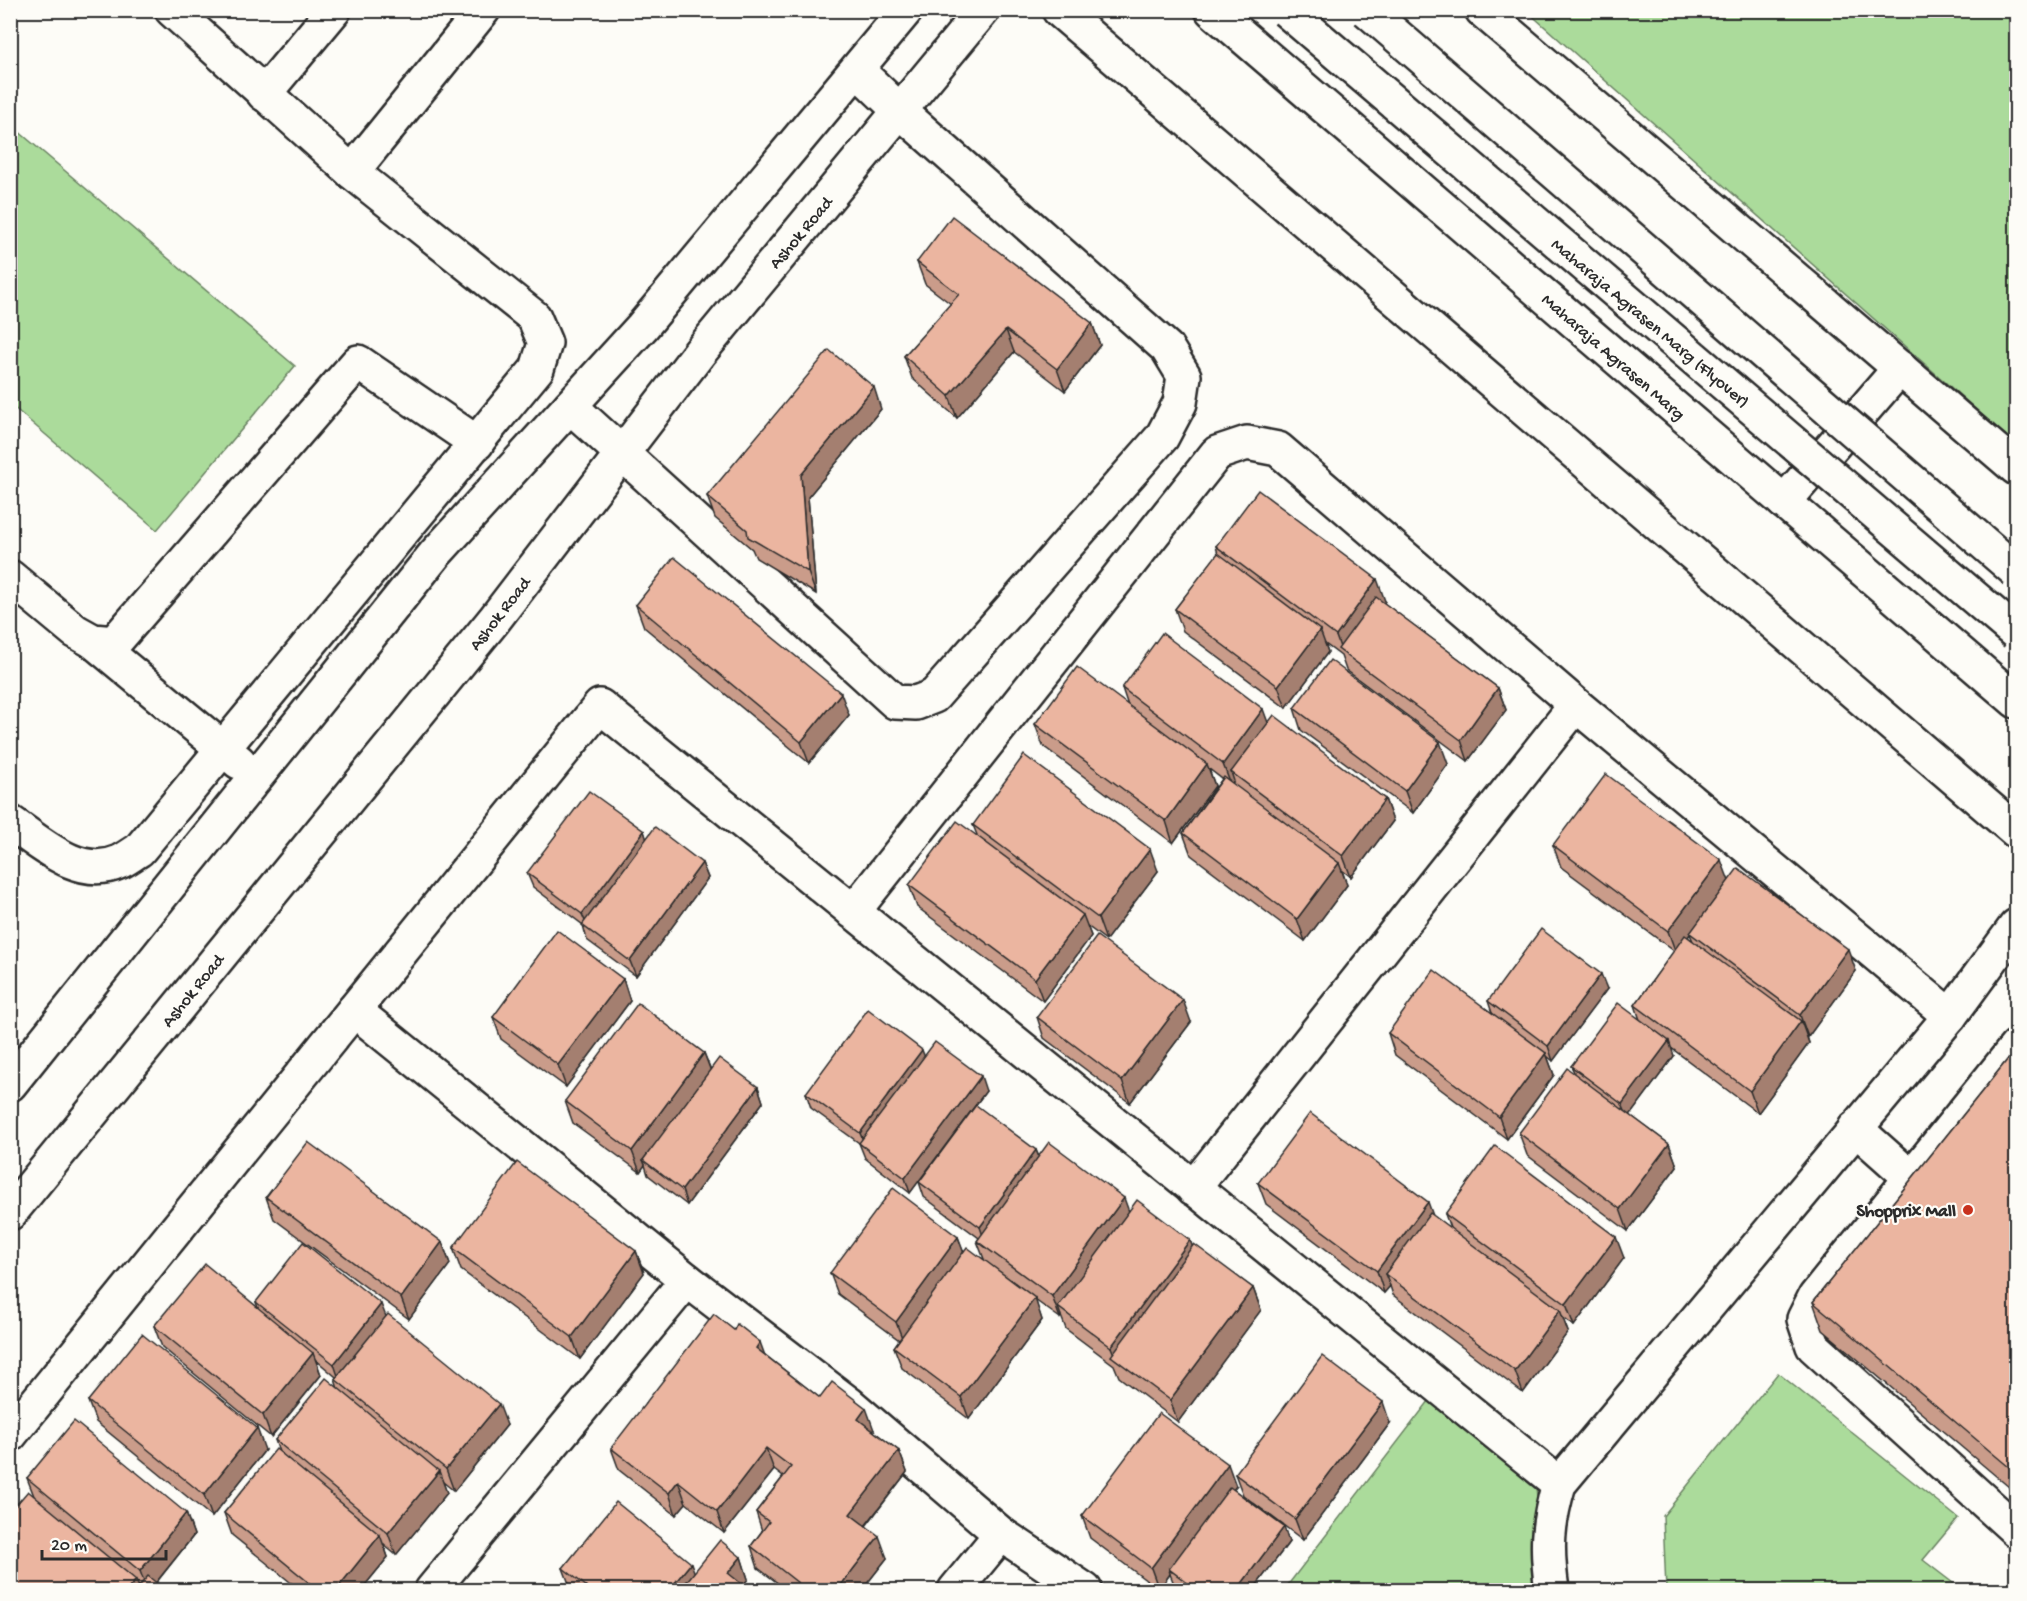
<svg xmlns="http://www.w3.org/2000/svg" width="2027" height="1601" font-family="'Gochi Hand',sans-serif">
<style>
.green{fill:#abdb9b;stroke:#6b8363;stroke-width:1.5}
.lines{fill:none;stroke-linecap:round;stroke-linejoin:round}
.minor-casing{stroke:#2b2b2b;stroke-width:38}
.major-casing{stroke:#2b2b2b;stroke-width:38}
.minor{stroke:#fdfcf7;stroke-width:33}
.major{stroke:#fdfcf7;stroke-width:33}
.major-bridge-casing{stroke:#2b2b2b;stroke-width:38;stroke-linecap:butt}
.major-bridge{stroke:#fdfcf7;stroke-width:33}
.wall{fill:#ca9c8a;stroke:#2b2b2b;stroke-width:1.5;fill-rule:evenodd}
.shaded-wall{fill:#a47f70;stroke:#2b2b2b;stroke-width:1.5}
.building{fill:#ebb5a0;stroke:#2b2b2b;stroke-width:1.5}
.poi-dot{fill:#c8321e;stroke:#fdfcf7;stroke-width:2}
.labels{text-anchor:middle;stroke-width:4.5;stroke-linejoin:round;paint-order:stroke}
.street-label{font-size:18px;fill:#2b2b2b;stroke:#fdfcf7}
.poi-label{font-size:18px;font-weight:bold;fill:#2b2b2b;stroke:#fdfcf7;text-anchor:end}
</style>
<rect width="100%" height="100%" fill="#fdfcf7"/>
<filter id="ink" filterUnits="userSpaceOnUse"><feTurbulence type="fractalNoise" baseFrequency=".0167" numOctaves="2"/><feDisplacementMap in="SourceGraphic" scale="12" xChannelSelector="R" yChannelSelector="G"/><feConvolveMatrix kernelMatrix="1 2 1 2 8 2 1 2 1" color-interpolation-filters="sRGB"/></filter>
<g filter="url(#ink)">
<!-- green -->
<g class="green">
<polygon points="1527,11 2016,11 2016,445"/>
<polygon points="11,125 295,366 157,530 11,405"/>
<polygon points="1778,1373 1958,1518 1923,1560 1962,1590 1666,1590 1663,1516"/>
<polygon points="1429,1401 1536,1488 1548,1590 1284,1590"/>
</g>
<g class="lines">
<defs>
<g id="minor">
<polyline points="1059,10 2016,831"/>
<polyline points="264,94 334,10"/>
<polyline points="352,172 483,10"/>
<polyline points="570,406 895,702 916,703 934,696 1162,437 1180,403 1184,376 1167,348 900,111 857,70"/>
<polyline points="10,577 75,631 93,641 114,643 358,362 477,443"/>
<polyline points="93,641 239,762"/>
<path d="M10,822C41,843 79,880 119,862C126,859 132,854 139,850L537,369L545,343L534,317L352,172L172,10"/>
<polyline points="853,912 1217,453 1247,443 1278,449 1576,705 1950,1016"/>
<polyline points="354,1010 687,1280 848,1403 1001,1534 1085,1590"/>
<polyline points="2016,1047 1815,1297 1804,1319 1813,1346 2016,1530"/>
<polyline points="10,1084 435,554 642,327 906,10"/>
<polyline points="1855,1128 1910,1177"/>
<polyline points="1193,1188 1576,705"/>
<polyline points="10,1213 494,620 700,352 983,10"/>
<polyline points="10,1435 600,706 1559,1484"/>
<polyline points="432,1590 687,1280"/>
<polyline points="955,1590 1001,1534"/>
<path d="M1552,1590C1546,1548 1547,1525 1559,1484L1950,1016L2016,926"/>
</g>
<g id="major">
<polyline points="1212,10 2016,701"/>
<polyline points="1482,10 2016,468"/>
<polyline points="1784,502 1900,368"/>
</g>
</defs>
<!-- minor casing -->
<use href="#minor" class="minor-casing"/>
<!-- major casing -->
<use href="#major" class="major-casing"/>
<!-- minor -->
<use href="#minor" class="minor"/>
<!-- major -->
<use href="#major" class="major"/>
<defs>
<g id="major-bridge">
<polyline points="1286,10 2016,633"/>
<polyline points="1367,10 2016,571"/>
</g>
</defs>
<!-- major-bridge casing -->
<use href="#major-bridge" class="major-bridge-casing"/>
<!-- major-bridge -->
<use href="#major-bridge" class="major-bridge"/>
</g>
<!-- wall -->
<g class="wall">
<polygon points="917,262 1092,323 1100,345 1065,391 1014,352 957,418 912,378 904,356 951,304 925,284"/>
<polygon points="881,409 808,497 816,594 756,558 752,549 715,518 707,496"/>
<polygon points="1216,546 1385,601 1384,603 1498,688 1506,710 1468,761 1346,670 1341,656 1325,644 1328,652 1286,708 1183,631 1175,609 1218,554"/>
<polygon points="636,605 849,715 809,763 644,627"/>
<polygon points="1122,688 1268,723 1385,799 1393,821 1351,877 1342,870 1347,885 1305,941 1191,855 1183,833 1222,779 1209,769 1215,786 1173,843 1043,746 1035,724 1128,706"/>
<polygon points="1294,708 1448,764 1413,813 1301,730"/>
<polygon points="973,825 1158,871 1106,940 1087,926 1091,936 1043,1001 917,907 909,885 977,835"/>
<polygon points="644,831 646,839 702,863 708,878 636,976 587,940 583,925 533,887 527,873"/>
<path d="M1553,845L1729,880L1856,971L1808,1037L1807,1036L1809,1043L1758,1113L1671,1048L1674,1056L1630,1115L1669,1144L1677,1166L1628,1231L1527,1155L1519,1133L1574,1072L1571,1066L1640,1020L1635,1005L1674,951L1561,867ZM1690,934L1693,941L1688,937Z"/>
<polygon points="623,979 630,1001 566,1087 501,1039 493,1017"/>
<polygon points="1607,989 1553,1061 1547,1056 1554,1075 1507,1139 1395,1055 1388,1033 1492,1013 1488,1001"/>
<polygon points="1037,1017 1191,1022 1130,1103 1044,1038"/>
<polygon points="2016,1049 2016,1493 1823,1330 1813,1302"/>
<polygon points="704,1053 711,1070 758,1087 763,1102 687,1205 648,1175 645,1165 640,1172 573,1123 565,1101"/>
<polygon points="924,1056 986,1091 910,1193 865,1158 859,1143 811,1108 806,1093"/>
<polygon points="1036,1150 1039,1157 1129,1211 1190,1240 1192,1246 1253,1288 1261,1310 1178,1422 1119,1377 1114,1365 1066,1329 1061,1316 1060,1318 1035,1300 1042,1320 969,1419 902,1368 894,1347 899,1340 838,1294 830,1273 958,1237 964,1252 984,1259 977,1241 979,1238 924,1197 919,1182"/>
<polygon points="1258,1183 1433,1216 1450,1228 1445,1214 1624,1258 1574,1326 1562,1317 1568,1332 1523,1393 1393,1295 1390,1286 1384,1293 1266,1204"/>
<polygon points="266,1197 442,1242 450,1264 409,1319 274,1219"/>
<polygon points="453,1248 636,1251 644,1273 580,1359 461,1270"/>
<polygon points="256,1302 386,1316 507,1425 454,1491 443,1482 447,1493 396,1555 384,1545 388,1557 361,1590 300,1590 232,1535 224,1513 279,1452 275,1440 338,1389 335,1379 336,1377 316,1360 321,1375 271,1437 162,1347 154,1326 258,1308"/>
<polygon points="764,1354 820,1398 874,1430 873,1431 899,1451 907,1472 866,1526 887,1558 862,1590 787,1590 758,1568 751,1546 762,1531 756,1512 783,1477 774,1470 724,1533 686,1503 676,1515 619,1470 611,1448"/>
<polygon points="88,1401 265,1450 212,1517 96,1422"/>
<polygon points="1390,1423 1303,1540 1243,1495 1235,1474"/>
<polygon points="27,1478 186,1513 194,1535 156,1583 165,1590 10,1590 10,1512 34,1496"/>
<polygon points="1236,1486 1233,1489 1284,1527 1289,1542 1253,1590 1183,1590 1174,1584 1170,1574 1159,1590 1090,1538 1082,1516"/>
<polygon points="741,1557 748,1579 743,1585 749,1590 573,1590 571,1589 563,1568 694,1572"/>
</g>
<!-- shaded-wall -->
<g class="shaded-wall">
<polygon points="1092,323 1100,345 1065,391 1057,369"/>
<polygon points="1006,330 1014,352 957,418 949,396"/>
<polygon points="874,387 881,409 808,497 816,594 808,572 801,475"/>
<polygon points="1377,579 1385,601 1346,654 1341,650 1336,636"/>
<polygon points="1320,630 1328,652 1286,708 1278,686"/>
<polygon points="1498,688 1506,710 1468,761 1461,740"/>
<polygon points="841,693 849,715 809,763 801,742"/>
<polygon points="1263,709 1271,731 1231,772 1234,781 1231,785 1223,764"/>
<polygon points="1440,742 1448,764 1413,813 1405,791"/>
<polygon points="1207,764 1215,786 1173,843 1166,821"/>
<polygon points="1385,799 1393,821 1351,877 1343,856"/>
<polygon points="644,831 649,846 588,928 582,914"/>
<polygon points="1150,849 1158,871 1106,940 1098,918"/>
<polygon points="1721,860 1729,881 1676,953 1668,931"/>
<polygon points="702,863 708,878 636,976 630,961"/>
<polygon points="1339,863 1347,885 1305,941 1297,919"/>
<polygon points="1083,915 1091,936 1043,1001 1035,979"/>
<polygon points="1848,949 1856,971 1808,1037 1800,1015"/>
<polygon points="1601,974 1607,989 1553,1061 1548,1046"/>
<polygon points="623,979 630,1001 566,1087 558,1065"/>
<polygon points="1183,1000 1191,1022 1130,1103 1122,1081"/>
<polygon points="1801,1021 1809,1043 1758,1113 1750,1091"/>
<polygon points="1669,1041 1674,1056 1628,1118 1622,1104"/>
<polygon points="922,1050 928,1065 866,1148 860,1133"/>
<polygon points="704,1053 712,1074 643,1160 645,1165 640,1172 632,1151"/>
<polygon points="1546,1053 1554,1075 1507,1139 1499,1117"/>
<polygon points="981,1076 986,1091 910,1193 905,1178"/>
<polygon points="758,1087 763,1102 687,1205 682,1190"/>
<polygon points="1669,1144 1677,1166 1628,1231 1620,1209"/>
<polygon points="1036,1150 1042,1165 985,1242 980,1227"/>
<polygon points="1124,1198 1132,1220 1058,1307 1061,1316 1060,1318 1052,1296"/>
<polygon points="1428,1202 1436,1224 1385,1274 1390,1286 1384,1293 1377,1271"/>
<polygon points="958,1237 966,1259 904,1343 896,1322"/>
<polygon points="1616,1237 1624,1258 1574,1326 1566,1304"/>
<polygon points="1190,1240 1198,1261 1116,1359 1111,1347"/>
<polygon points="442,1242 450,1264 409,1319 401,1298"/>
<polygon points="636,1251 644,1273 580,1359 572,1337"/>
<polygon points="1253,1288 1261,1310 1178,1422 1170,1400"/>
<polygon points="1035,1298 1042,1320 969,1419 961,1397"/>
<polygon points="381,1304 387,1319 339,1379 334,1364"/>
<polygon points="1560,1310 1568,1332 1523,1393 1515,1371"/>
<polygon points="760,1342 768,1364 756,1348"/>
<polygon points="313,1353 321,1375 271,1437 263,1415"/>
<polygon points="1383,1402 1390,1423 1303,1540 1295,1519"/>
<polygon points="499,1404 507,1425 454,1491 446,1469"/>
<polygon points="866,1408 874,1430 866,1440 858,1419"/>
<polygon points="257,1428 265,1450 212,1517 204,1495"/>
<polygon points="766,1448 774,1470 724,1533 717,1512"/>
<polygon points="899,1451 907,1472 858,1535 850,1514"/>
<polygon points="1228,1464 1236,1486 1172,1572 1169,1569 1170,1574 1159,1590 1151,1568"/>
<polygon points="439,1471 447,1493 396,1555 388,1533"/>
<polygon points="678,1481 686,1503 676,1515 669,1493"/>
<polygon points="186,1513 194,1535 150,1590 147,1590 140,1571"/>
<polygon points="1284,1527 1289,1542 1253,1590 1237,1590"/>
<polygon points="380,1535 388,1557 361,1590 336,1590"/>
<polygon points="879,1536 887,1558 862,1590 837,1590"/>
<polygon points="741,1557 748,1579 739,1590 728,1573"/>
<polygon points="691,1563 699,1585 683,1586 685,1590 669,1590"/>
<polygon points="136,1580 140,1590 127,1590"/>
</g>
<!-- building -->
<g class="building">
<polygon points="952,216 1092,323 1057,369 1006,330 949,396 904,356 959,294 917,262"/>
<polygon points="829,350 874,387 801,475 808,572 748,537 747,530 707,496"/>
<polygon points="1258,490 1377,579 1336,636 1216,546"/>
<polygon points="1218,553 1320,630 1278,686 1175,609"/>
<polygon points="674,557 841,693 801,742 636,605"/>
<polygon points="1376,597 1498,688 1461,740 1338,649"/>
<polygon points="1162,633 1263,709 1223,764 1122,688"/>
<polygon points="1330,660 1440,742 1405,791 1294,708"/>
<polygon points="1077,667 1207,764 1166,821 1035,724"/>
<polygon points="1274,715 1385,799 1343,856 1231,772"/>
<polygon points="1024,755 1150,849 1098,918 973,825"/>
<polygon points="1606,774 1721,860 1668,931 1553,845"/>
<polygon points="1224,777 1339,863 1297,919 1183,833"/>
<polygon points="589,791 644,831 582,914 527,873"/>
<polygon points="957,821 1083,915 1035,979 909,885"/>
<polygon points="655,827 702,863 630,961 582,925"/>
<polygon points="1738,868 1848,949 1800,1015 1690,933"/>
<polygon points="1541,929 1601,974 1548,1046 1488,1001"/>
<polygon points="557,930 623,979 558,1065 493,1017"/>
<polygon points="1685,935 1801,1021 1750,1091 1635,1005"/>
<polygon points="1097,936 1183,1000 1122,1081 1037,1017"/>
<polygon points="1434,970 1546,1053 1499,1117 1388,1033"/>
<polygon points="638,1003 704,1053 632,1151 565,1101"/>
<polygon points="1618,1003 1669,1041 1622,1104 1571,1066"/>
<polygon points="868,1009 922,1050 860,1133 806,1093"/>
<polygon points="935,1042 981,1076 905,1178 859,1143"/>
<polygon points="2016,1049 2016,1473 1813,1302"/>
<polygon points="719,1058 758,1087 682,1190 643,1160"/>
<polygon points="1567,1068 1669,1144 1620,1209 1519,1133"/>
<polygon points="976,1105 1036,1150 980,1227 919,1182"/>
<polygon points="1310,1113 1428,1202 1377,1271 1258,1183"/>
<polygon points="308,1142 442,1242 401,1298 266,1197"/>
<polygon points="1049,1142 1124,1198 1052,1296 977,1241"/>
<polygon points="1495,1146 1616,1237 1566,1304 1445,1214"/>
<polygon points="517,1162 636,1251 572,1337 453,1248"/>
<polygon points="893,1188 958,1237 896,1322 830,1273"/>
<polygon points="1137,1200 1190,1240 1111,1347 1058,1307"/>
<polygon points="1430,1213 1560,1310 1515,1371 1385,1274"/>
<polygon points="303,1242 381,1304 334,1364 256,1302"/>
<polygon points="1194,1244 1253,1288 1170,1400 1111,1356"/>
<polygon points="967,1247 1035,1298 961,1397 894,1347"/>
<polygon points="205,1264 313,1353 263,1415 154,1326"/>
<polygon points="388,1314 499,1404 446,1469 335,1379"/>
<polygon points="714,1314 734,1330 737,1324 760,1342 756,1348 820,1398 832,1382 866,1408 858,1419 899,1451 850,1514 879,1536 837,1590 807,1590 751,1546 769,1522 756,1512 791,1467 766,1448 717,1512 678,1481 669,1493 611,1448"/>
<polygon points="142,1334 257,1428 204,1495 88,1401"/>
<polygon points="1322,1356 1383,1402 1295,1519 1235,1474"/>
<polygon points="326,1378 439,1471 388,1533 275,1440"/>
<polygon points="1159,1413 1228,1464 1151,1568 1082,1516"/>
<polygon points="74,1421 186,1513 140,1571 27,1478"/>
<polygon points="276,1449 380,1535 336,1590 318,1590 224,1513"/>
<polygon points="1230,1487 1284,1527 1237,1590 1197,1590 1169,1569"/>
<polygon points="28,1491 136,1580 127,1590 17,1590 10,1585 10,1512"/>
<polygon points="616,1502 691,1563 669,1590 591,1590 563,1568"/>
<polygon points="720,1540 741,1557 728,1573 749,1590 688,1590 689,1590 683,1586"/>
<polygon points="148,1576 165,1590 136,1590"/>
<polygon points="551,1583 560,1590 545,1590"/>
</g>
</g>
<!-- markers -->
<circle class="poi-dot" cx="1968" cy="1210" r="6"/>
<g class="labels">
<!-- street labels -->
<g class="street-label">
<text transform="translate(800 232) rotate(-50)" y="6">Ashok Road</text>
<text transform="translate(1651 322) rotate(40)" y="6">Maharaja Agrasen Marg (Flyover)</text>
<text transform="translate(1614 356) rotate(41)" y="6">Maharaja Agrasen Marg</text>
<text transform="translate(499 613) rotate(-52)" y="6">Ashok Road</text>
<text transform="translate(192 990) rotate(-51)" y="6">Ashok Road</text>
</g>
<!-- poi labels -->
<g class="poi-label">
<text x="1956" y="1216">Shopprix Mall</text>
</g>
</g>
<!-- margin -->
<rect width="2027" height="1601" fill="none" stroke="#fdfcf7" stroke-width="36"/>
<rect x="18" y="18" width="1991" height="1565" fill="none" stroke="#2b2b2b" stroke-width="2" filter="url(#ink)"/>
<!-- scale -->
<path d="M42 1550v9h124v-9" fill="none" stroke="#2b2b2b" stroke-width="3"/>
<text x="51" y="1550" font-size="18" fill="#2b2b2b" stroke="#fdfcf7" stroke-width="4.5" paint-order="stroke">20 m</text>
</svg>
